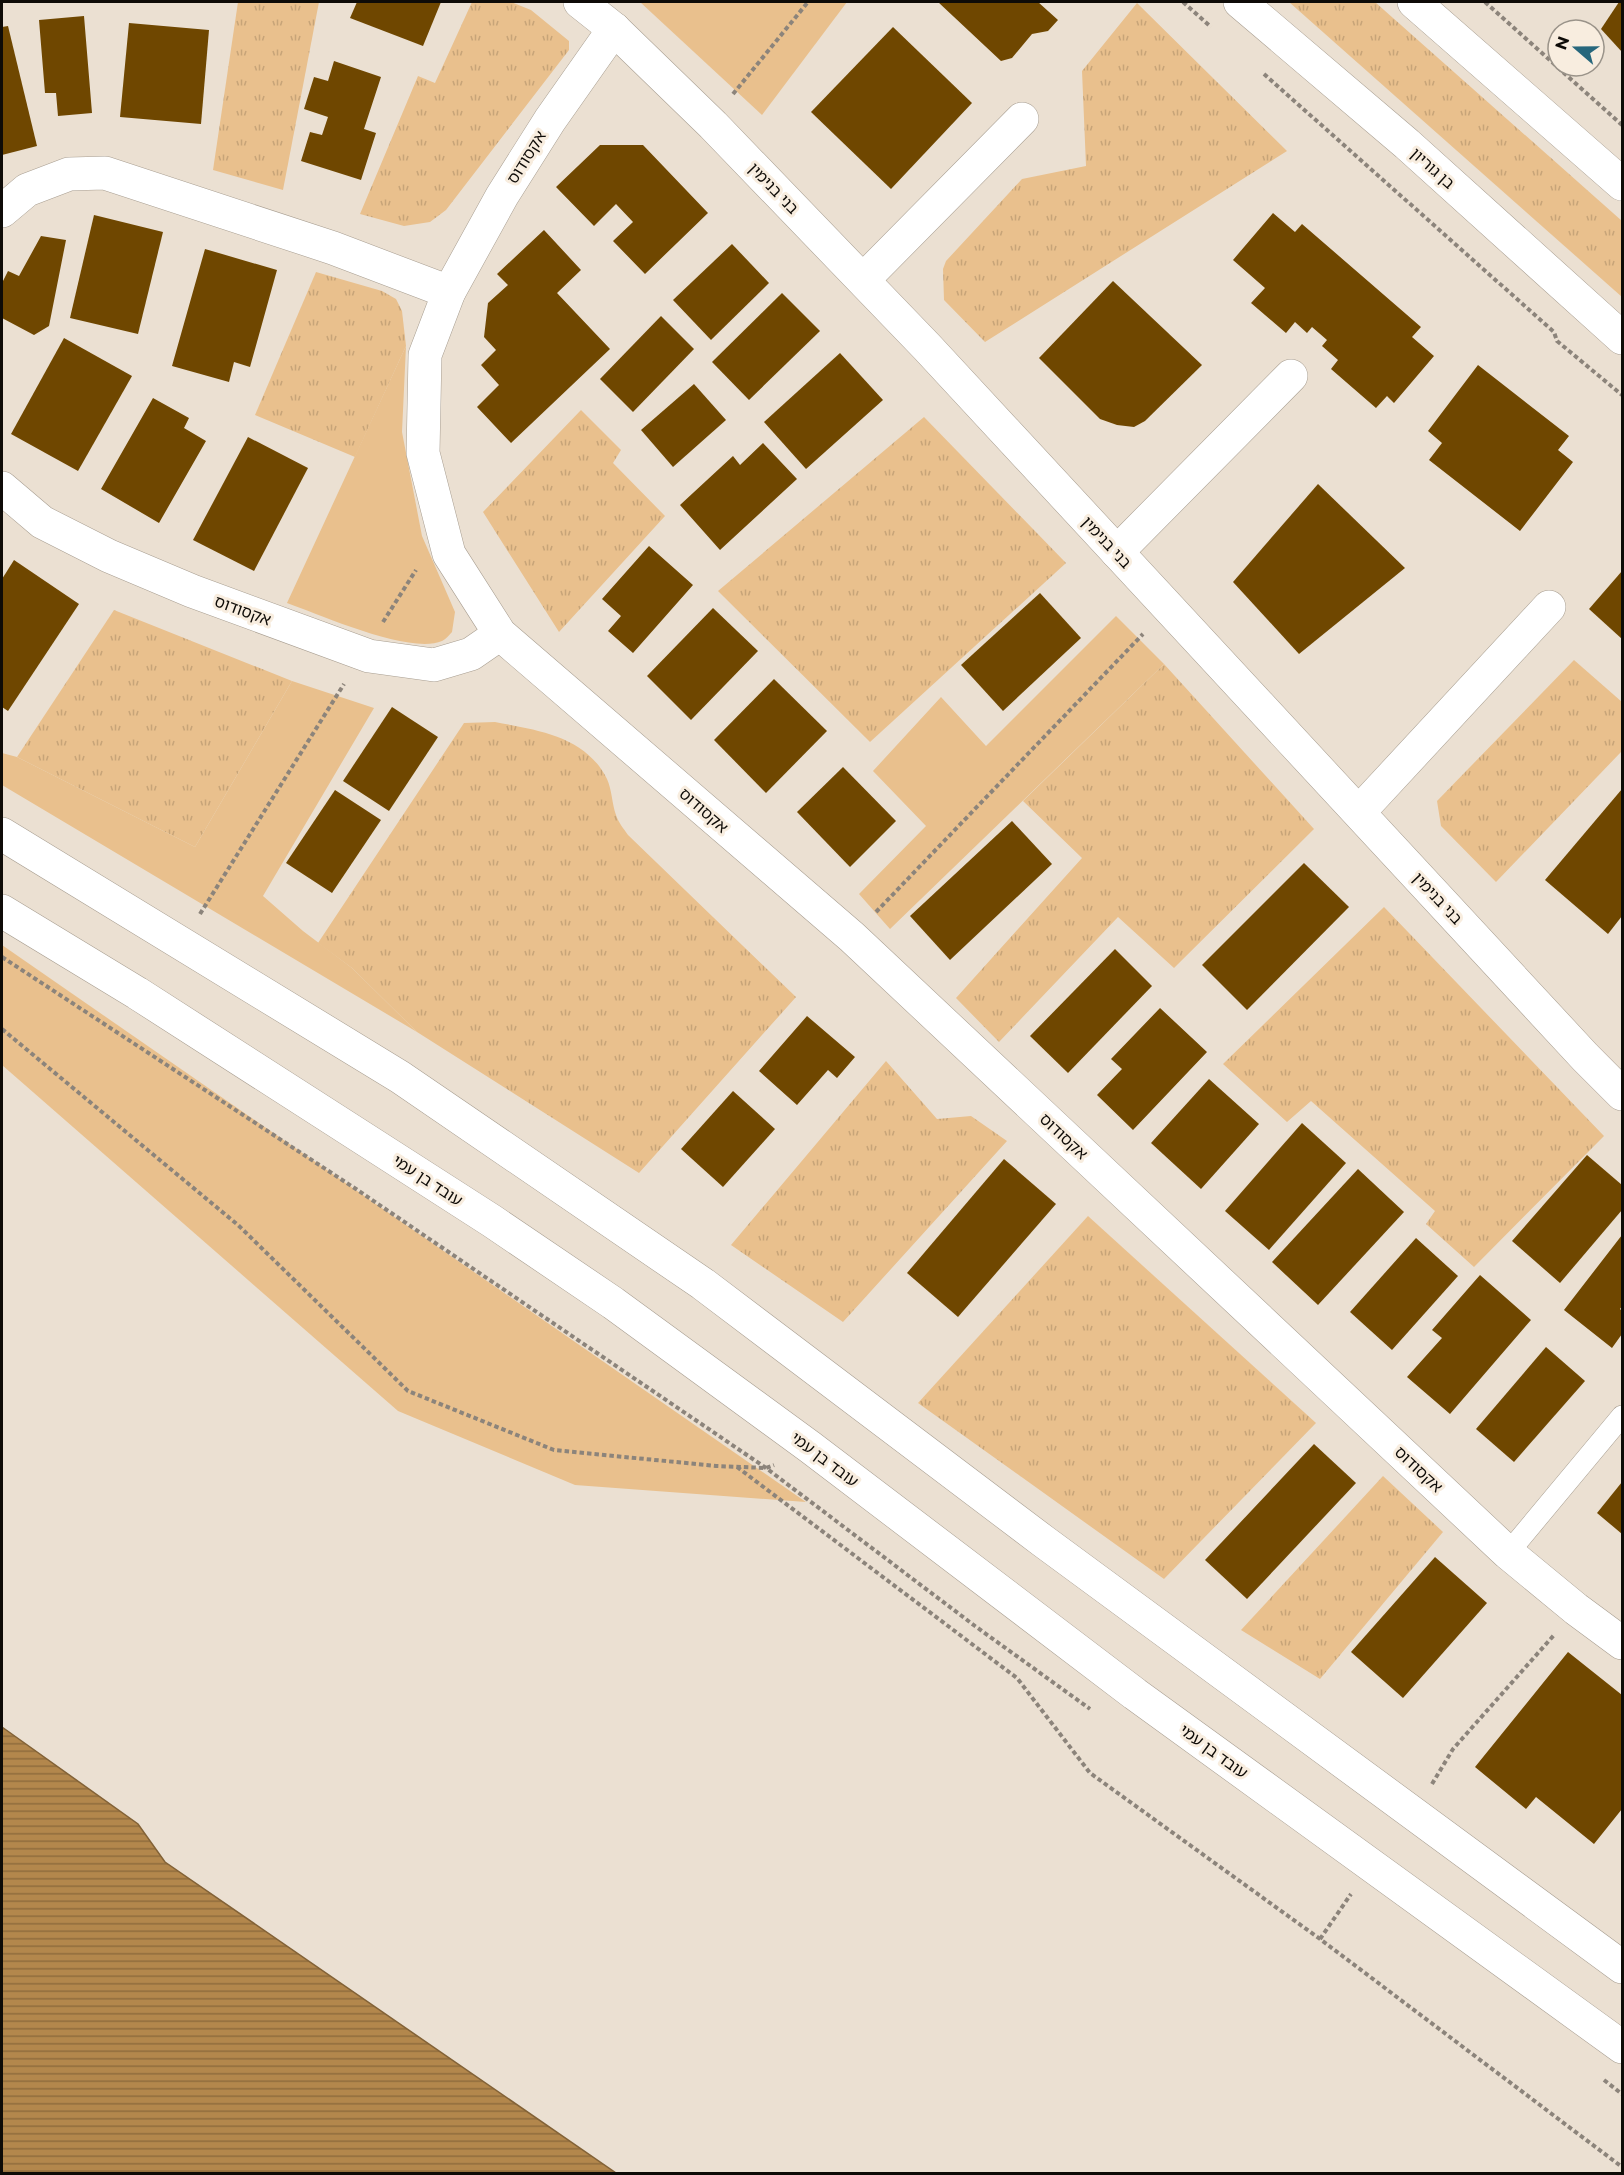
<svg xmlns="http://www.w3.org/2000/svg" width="1624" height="2175" font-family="Montserrat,'Noto Sans Hebrew',sans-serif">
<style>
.grass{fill:url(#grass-tufts)}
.green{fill:#e9c08d}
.water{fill:url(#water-rules);stroke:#826237;stroke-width:1.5}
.building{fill:#6f4700}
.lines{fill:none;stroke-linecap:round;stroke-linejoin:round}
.service-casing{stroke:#a89e91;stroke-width:22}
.minor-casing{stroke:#a89e91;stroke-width:34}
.secondary-casing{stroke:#a89e91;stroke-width:34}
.path{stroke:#8c847b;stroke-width:4;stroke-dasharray:4.5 3;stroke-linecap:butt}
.service{stroke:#fff;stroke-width:21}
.minor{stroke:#fff;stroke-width:33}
.secondary{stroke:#fff;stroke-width:33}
.labels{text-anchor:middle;stroke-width:6;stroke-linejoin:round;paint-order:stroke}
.street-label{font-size:16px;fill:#0e0b07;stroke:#f8eddf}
</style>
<defs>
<pattern id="grass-tufts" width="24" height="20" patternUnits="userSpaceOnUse" patternTransform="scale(1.5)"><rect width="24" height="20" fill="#e9c08d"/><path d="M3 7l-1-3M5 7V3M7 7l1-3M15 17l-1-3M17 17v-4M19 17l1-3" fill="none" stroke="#c7a478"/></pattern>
<pattern id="water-rules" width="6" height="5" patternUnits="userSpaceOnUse" patternTransform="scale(1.5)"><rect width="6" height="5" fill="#b3874c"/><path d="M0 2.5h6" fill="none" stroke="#906d3d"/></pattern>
</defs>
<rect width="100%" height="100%" fill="#ebe0d2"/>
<!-- grass -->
<g class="grass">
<polygon points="238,2 319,2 283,190 213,170"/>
<polygon points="472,2 511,2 531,10 569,41 569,50 446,210 430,222 404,226 360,214 418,76 435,83"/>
<polygon points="1289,2 1375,2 1622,221 1622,297"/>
<polygon points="1137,3 1287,151 985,342 944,300 943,269 946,261 1022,179 1086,166 1082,71"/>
<polygon points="316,272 382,291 396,299 402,311 406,346 355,457 255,415"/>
<polygon points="581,410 621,450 613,463 665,516 559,632 483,512"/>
<polygon points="924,417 1066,563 870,742 718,591"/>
<polygon points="114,610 292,681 195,847 17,757"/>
<polygon points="1574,660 1622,702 1622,751 1496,882 1441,826 1437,801"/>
<polygon points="1164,664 1314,829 1174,968 1118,917 999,1042 956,998 1082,858 1023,801"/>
<path d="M495,722C537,730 586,736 607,779C612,790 612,804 616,815C618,822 624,829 628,835L796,997L639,1173L417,1032L352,968L318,943L464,723Z"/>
<polygon points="1384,907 1604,1136 1474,1267 1426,1224 1435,1211 1311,1101 1287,1122 1223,1064"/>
<polygon points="886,1061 937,1119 971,1116 1007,1141 843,1322 731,1245"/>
<polygon points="1088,1216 1316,1423 1164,1579 918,1403"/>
<polygon points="1383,1476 1443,1532 1320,1679 1241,1630"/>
</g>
<!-- green -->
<g class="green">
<polygon points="640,2 847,2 762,115"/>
<path d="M406,346L402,432L422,536L455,612L452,632C449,635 446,639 442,641C410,655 321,615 287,603Z"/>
<polygon points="1116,616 1164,664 890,929 859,894 926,826 873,771 941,697 986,746"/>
<polygon points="292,681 374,708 263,896 303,931 352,968 417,1032 2,785 2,753 17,757 195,847"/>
<polygon points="2,945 806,1502 575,1485 398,1411 2,1065"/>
</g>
<!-- water -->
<polygon class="water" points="2,1727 138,1824 165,1862 616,2173 2,2173"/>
<!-- building -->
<g class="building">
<polygon points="357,2 441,2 423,46 350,18"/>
<polygon points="938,2 1038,2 1058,20 1048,31 1032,34 1012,58 1001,61"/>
<polygon points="1619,2 1622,2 1622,52 1601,29"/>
<polygon points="84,16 92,113 58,116 56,93 45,93 39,20"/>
<polygon points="129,23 209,30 201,124 120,117"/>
<polygon points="8,26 37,146 2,155 2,27"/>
<polygon points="893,27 972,103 891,189 811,112"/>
<polygon points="334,61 381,77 364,129 376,133 361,180 301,161 310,132 322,135 328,117 304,109 314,77 328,81"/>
<polygon points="600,145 643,145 708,213 645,274 613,241 633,222 616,204 594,226 556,187"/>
<polygon points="1273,213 1295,232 1302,224 1421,327 1412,337 1434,356 1394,403 1387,396 1376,408 1331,369 1338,360 1322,346 1327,340 1312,327 1307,333 1295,322 1286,333 1251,303 1265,288 1233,260"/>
<polygon points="94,215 163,232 138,334 70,318"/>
<polygon points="544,230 581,270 557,293 610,349 511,443 477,407 499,385 481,365 496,350 484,337 488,303 508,285 497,274"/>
<polygon points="41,236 66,240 49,326 34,335 2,318 2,283 8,271 19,276"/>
<polygon points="732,244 769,283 711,340 673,300"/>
<polygon points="205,249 277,270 250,367 234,362 229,382 172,366"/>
<polygon points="1113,281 1202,365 1145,421 1134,427 1117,425 1100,419 1039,358"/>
<polygon points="782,293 820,331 749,400 712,362"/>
<polygon points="661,316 694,349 633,412 600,379"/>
<polygon points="64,338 132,376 78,471 11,434"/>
<polygon points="840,353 883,400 806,469 764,422"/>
<polygon points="1478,365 1569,436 1558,450 1573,462 1520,531 1429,460 1442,443 1428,431"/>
<polygon points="694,384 726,420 673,467 641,430"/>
<polygon points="153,398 189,418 184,428 206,441 159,523 101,489"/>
<polygon points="248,437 308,468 254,571 193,540"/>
<polygon points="763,443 797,479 720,550 680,505 733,456 740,465"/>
<polygon points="1318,484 1405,568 1299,654 1233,582"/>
<polygon points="649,546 693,585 633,653 608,631 621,616 602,599"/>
<polygon points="14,560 79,604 8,711 2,707 2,579"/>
<polygon points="1622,571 1622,639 1589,609"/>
<polygon points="1040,593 1081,638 1003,711 961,665"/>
<polygon points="713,608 758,651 691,720 647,676"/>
<polygon points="774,679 827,731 766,793 714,740"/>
<polygon points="392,707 438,737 389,811 343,781"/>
<polygon points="843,767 896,821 850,867 797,812"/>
<polygon points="1622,789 1622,916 1608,934 1545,880"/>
<polygon points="335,790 381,820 332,893 286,863"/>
<polygon points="1012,821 1052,864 950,960 910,916"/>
<polygon points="1304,863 1349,907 1247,1010 1202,965"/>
<polygon points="1115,949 1152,986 1068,1073 1030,1036"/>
<polygon points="1160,1008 1207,1052 1133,1130 1097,1095 1122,1069 1111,1059"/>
<polygon points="807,1016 855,1057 837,1078 828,1070 797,1105 759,1071"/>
<polygon points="1209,1079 1259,1124 1201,1189 1151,1143"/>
<polygon points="733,1091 775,1129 723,1187 681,1149"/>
<polygon points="1302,1123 1346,1163 1269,1250 1225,1211"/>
<polygon points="1587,1155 1622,1185 1622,1210 1560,1283 1512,1241"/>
<polygon points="1004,1159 1056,1204 958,1317 907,1273"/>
<polygon points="1358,1169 1404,1212 1318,1305 1272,1262"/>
<polygon points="1622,1235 1622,1306 1620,1309 1622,1311 1622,1334 1612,1348 1564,1310"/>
<polygon points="1416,1238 1458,1276 1392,1350 1350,1312"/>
<polygon points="1480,1275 1531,1320 1450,1414 1407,1377 1442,1338 1432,1330"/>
<polygon points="1546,1347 1585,1381 1514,1462 1476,1429"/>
<polygon points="1314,1444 1356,1483 1247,1599 1205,1560"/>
<polygon points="1622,1482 1622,1534 1597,1513"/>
<polygon points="1435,1557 1487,1603 1403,1698 1351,1652"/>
<polygon points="1568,1652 1622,1695 1622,1809 1594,1844 1536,1797 1526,1809 1475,1767"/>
</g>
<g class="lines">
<defs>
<polyline id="service" points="1508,1553 1622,1416"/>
<g id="minor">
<polyline points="580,2 614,29 713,125 927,347 1585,1057 1622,1094"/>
<polyline points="614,29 550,120 502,196 449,292 425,355 423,453 449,554 500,634 852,937 1508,1553 1576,1609 1622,1643"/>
<polyline points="2,211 27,190 69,174 105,173 333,248 449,292"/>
<polyline points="863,280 1022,119"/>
<polyline points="2,488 42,522 109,556 192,591 369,656 434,665 471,654 500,634"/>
<polyline points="1117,552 1291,376"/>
<polyline points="1359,812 1549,607"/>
<polyline points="2,834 400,1077 703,1284 1043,1541 1622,1967"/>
<polyline points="2,911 137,993 492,1221 613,1303 810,1447 1135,1694 1622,2047"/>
</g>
<g id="secondary">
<polyline points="1240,2 1407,144 1622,338"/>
<polyline points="1414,2 1622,184"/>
</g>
</defs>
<!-- service casing -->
<use href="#service" class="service-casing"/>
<!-- minor casing -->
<use href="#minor" class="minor-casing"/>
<!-- secondary casing -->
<use href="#secondary" class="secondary-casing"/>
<!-- path -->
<g class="path">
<polyline points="1183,2 1211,27"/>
<polyline points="1485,2 1622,125"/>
<polyline points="1264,74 1554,332 1557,341 1622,395"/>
<polyline points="733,94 808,2"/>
<polyline points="383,622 416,570"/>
<polyline points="876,912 1143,634"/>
<polyline points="200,914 344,684"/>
<polyline points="2,957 356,1189 766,1468 975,1626 1090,1709"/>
<polyline points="2,1029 238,1225 408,1391 554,1450 716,1466 766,1468 774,1465"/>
<polyline points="737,1467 1017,1678 1090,1773 1320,1939 1622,2167"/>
<polyline points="1432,1784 1453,1749 1554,1635"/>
<polyline points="1320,1939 1351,1894"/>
<polyline points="1604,2080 1622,2094"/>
</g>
<!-- service -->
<use href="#service" class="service"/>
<!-- minor -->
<use href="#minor" class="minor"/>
<!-- secondary -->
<use href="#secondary" class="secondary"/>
</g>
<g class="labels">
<!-- street labels -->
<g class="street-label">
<text transform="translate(526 157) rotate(-58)" y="6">אקסודוס</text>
<text transform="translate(1433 168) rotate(42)" y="6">בן גוריון</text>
<text transform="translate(774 188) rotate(46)" y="6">בני בנימין</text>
<text transform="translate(1107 542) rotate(47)" y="6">בני בנימין</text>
<text transform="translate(243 610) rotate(20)" y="6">אקסודוס</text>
<text transform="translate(704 810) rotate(41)" y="6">אקסודוס</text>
<text transform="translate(1438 898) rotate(47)" y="6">בני בנימין</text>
<text transform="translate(1064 1136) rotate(43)" y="6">אקסודוס</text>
<text transform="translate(428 1180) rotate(33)" y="6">עובד בן עמי</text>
<text transform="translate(825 1459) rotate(37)" y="6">עובד בן עמי</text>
<text transform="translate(1419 1469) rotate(43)" y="6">אקסודוס</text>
<text transform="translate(1214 1751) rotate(36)" y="6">עובד בן עמי</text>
</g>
</g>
<!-- border -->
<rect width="1624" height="2175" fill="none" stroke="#0e0b07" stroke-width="6"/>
<!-- north arrow -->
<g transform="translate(1576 48) rotate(290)"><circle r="28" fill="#f8eddf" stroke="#9a9389" stroke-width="1.5"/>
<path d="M0-4.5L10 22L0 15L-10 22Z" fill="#27677c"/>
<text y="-9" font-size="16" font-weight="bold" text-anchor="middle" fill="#0e0b07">N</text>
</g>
</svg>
